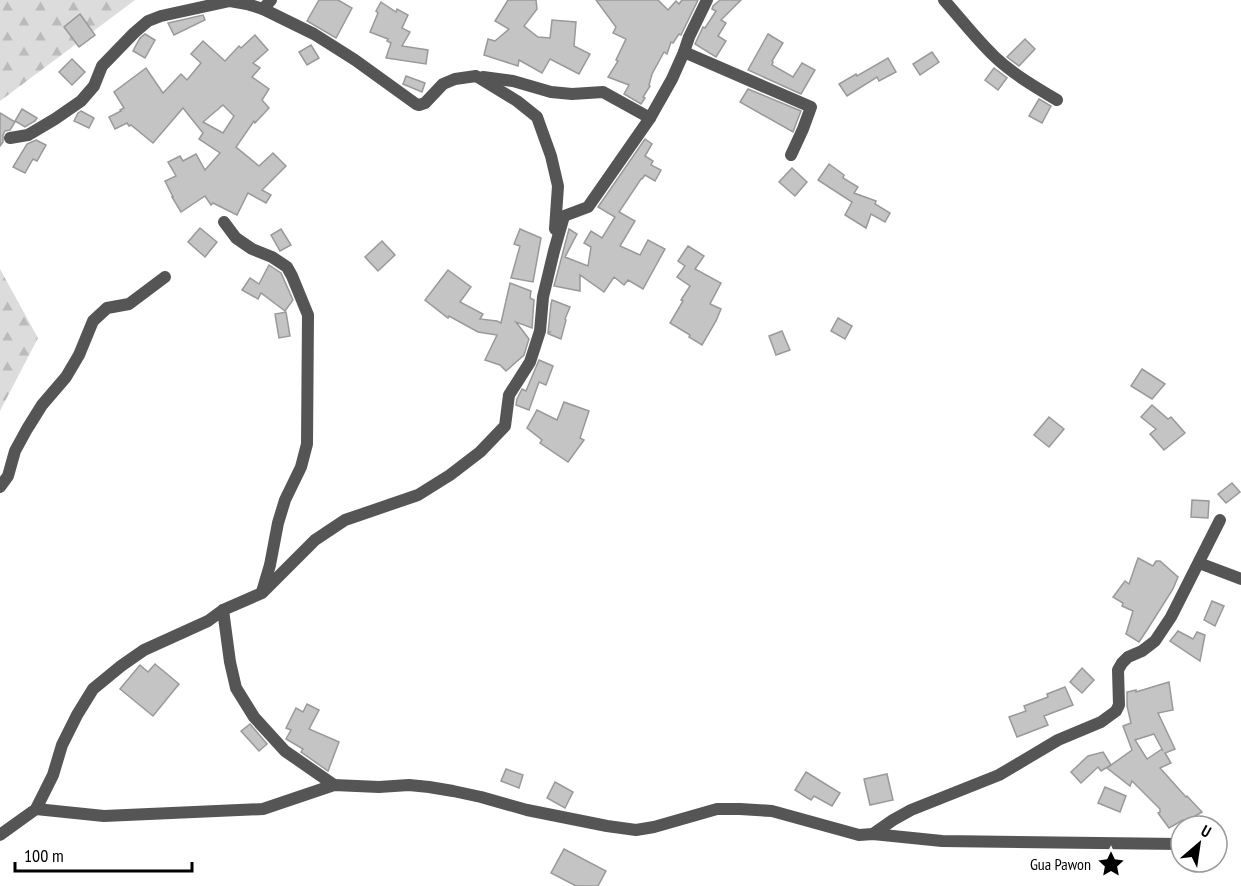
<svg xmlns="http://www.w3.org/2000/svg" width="1241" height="886" font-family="'PT Sans Narrow',sans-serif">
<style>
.forest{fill:url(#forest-firs)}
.building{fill:#c4c4c4;stroke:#999;stroke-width:1.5;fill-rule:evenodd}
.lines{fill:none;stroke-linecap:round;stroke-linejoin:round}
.street{stroke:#555;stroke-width:12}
.labels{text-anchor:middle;stroke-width:5;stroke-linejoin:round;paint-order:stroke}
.poi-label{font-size:16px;fill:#000;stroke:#fff;text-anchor:end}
</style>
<defs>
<pattern id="forest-firs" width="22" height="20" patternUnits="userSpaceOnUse" patternTransform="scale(1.5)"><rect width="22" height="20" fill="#dcdcdc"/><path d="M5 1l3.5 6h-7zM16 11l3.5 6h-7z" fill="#bbb"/></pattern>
</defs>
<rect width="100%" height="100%" fill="#fff"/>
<!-- forest -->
<g class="forest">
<polygon points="0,0 135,0 0,101"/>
<polygon points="0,269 38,338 0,411"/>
</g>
<!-- building -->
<g class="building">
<polygon points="319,0 338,0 352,8 336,38 307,21"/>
<polygon points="508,0 536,0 537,9 524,26 538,37 550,38 552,20 576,22 574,46 590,54 579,74 550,59 542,73 519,60 518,66 484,55 488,39 495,41 509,29 495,21"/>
<polygon points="596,0 658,0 668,10 676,1 679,4 682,0 698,0 681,35 679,34 673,43 671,42 667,54 664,52 652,74 649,85 650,86 643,97 645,98 641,104 624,94 629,85 608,77 618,61 616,60 626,39 613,33 616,27"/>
<polygon points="720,0 741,0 721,20 726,23 718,36 726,41 716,57 695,44 703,27 705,28 716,11 712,9 713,6"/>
<polygon points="381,2 396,12 397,9 408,15 402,28 410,32 402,46 428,50 426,64 386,58 391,43 387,41 388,39 370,32 378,13 376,11"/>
<polygon points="80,14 95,35 79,47 64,27"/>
<polygon points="203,15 205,20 174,35 168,23"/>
<polygon points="145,34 155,40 145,58 133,51 140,38"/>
<polygon points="768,34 783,43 772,61 773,62 772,65 793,77 802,63 815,70 801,94 748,70"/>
<path d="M255,35L268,50L253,63L260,68L252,77L269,89L262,100L269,108L255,123L254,121L236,147L259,166L273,153L286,166L262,190L271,195L266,203L248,193L237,215L213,203L211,205L205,196L181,212L172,197H173L165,181L176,176L168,162L180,156L183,161L196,154L205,170L220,153L199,139L203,133L183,108L153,143L131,125L129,126L127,123L115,129L109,117L121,111L120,110L124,108L114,92L146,68L163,93L181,74L187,80L201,63L191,54L203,41L225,61L239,46L241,48ZM223,105L234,116L223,133L203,122Z"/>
<polygon points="1025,39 1035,49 1019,66 1007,57"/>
<polygon points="311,45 319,58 307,65 299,52"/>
<polygon points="932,52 939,62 920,75 913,64"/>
<polygon points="888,58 896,72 879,81 877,77 847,96 839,84 856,74 857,76"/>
<polygon points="72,59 85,72 72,85 59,72"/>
<polygon points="994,68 1007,78 998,90 985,80"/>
<polygon points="406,76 425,83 422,92 403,84"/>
<polygon points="748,89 801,111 793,132 740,102"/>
<polygon points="1039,99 1051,106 1042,123 1029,116"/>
<polygon points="22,109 37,118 35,121 25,127 15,121"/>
<polygon points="81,111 94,118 89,128 74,121 78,113"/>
<polygon points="0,113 15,122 10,130 5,131 3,135 3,142 0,146"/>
<polygon points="645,139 652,144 645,156 653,161 651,165 661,170 655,181 645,175 642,179 641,179 619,212 635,221 620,246 640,255 648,240 665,249 643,289 628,280 624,285 614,277 604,292 580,275 580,291 554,286 569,229 577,234 565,257 588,266 591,247 584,243 591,231 602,238 615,217 598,207"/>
<polygon points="36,140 46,145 37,161 33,159 25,173 13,167 27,144"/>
<polygon points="829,164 844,175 843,178 858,187 854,193 876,201 875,204 890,213 885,222 871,214 866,228 845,215 852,202 818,180"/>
<polygon points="792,168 807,182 795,196 779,182"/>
<polygon points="200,228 217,242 205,257 188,242"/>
<polygon points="281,229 291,245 280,251 271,235"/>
<polygon points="520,229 541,238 533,282 511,278 520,246 514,244"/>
<polygon points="382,241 395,255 378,271 365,257"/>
<polygon points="688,246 704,256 695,269 721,283 710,304 721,309 716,321 702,345 689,337 690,335 670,323 683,301 681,300 690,286 677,277 685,266 678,261"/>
<polygon points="269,265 281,273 293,300 285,311 261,293 258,299 242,290 250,278 259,284"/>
<polygon points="448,270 471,287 460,302 483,314 480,319 497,321 501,323 510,283 531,291 530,298 534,300 532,328 516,322 529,339 524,355 506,371 500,365 485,360 497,335 478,332 449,316 448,318 425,300"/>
<polygon points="552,300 570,307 565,319 566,320 561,339 549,334 550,332 548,333 551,304"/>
<polygon points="286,312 290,336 279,338 275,314"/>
<polygon points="838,318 852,326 845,339 831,331"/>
<polygon points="782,331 790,350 776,355 769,336"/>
<polygon points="539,360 553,366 546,385 539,382 529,410 516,405 517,399 522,389 526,391"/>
<polygon points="1142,369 1165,384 1152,399 1131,386"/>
<polygon points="564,402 589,411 580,438 584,440 568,462 540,443 542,440 527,428 537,410 557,420"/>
<polygon points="1152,405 1168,419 1171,417 1185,433 1164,450 1150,434 1156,429 1141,417"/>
<polygon points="1049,417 1064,429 1049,447 1034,435"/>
<polygon points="1232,483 1240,492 1226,503 1218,494"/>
<polygon points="1192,500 1209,501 1208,518 1191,517"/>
<polygon points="1138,558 1153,566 1156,561 1160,561 1178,577 1173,589 1147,630 1139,642 1126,634 1133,611 1122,606 1123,603 1113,597 1125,581 1129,584"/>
<polygon points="1212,601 1224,606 1215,626 1204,620"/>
<polygon points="1178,631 1193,639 1197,632 1205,635 1200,661 1170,641"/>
<polygon points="155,664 179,684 153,716 120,689 140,665 148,672"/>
<polygon points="1082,668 1094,680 1082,693 1070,682"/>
<path d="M1169,682L1173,710L1158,713L1175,749L1165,753L1171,763L1160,768L1186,797L1187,796L1202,812L1185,822L1183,820L1169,828L1158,813L1160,812V809L1132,781L1130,786L1107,768L1132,750L1123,726L1131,723L1127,706V692L1136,690V692ZM1154,734L1163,751L1162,749L1147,759L1135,740Z"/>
<polygon points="1065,687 1073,705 1044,716 1048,725 1017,737 1009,717 1026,711 1024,706 1048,697 1047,694"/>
<polygon points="307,704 319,710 309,729 339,742 328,771 301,752 303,749 286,739 291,730 286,728 296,708 303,712"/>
<polygon points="250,724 267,744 259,751 241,731"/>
<polygon points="1103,752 1111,765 1101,771 1098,767 1081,783 1071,772 1088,756"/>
<polygon points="506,769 523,775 519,788 501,781"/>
<polygon points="806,772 840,793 832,806 814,796 811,800 795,790"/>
<polygon points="887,774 893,800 870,805 864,779"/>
<polygon points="555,782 573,792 565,808 547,798"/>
<polygon points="1105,787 1126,796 1120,812 1098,803"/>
<polygon points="564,849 606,871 598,886 576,886 551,873"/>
</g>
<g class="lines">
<!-- street -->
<g class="street">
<path d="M944,0C961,19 976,39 995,57C1013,74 1035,87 1057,100"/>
<polyline points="263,9 271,0"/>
<polyline points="684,52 811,107 803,129 791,155"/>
<polyline points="483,77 513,81 551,92 572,94 603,92 650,118"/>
<polyline points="10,138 28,135 55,119 81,101 94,86 102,66 134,33 148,21 161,16 230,1 247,4 263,9 314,34 355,60 416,104 419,105 425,103 443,84 455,79 476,76 517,101 537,117 551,156 558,186 555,229"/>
<polyline points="224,222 236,238 252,249 272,257 287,267 292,276 308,315 307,444 301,467 285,500 278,523 270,565 262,592"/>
<polyline points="0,487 8,476 15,451 27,429 42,405 66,377 79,355 93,321 107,308 129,304 165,277"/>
<polyline points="1199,563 1241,579"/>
<polyline points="223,610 230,662 236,688 254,717 285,751 334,785"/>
<polyline points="36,809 104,816 263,809 334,785 379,787 409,785 429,787 453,791 481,797 527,810 607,826 636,830 654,827 717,809 740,809 772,811 859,835 873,834 942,841 1181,844"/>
<polyline points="873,834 893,820 911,810 999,775 1058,740 1101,722 1116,711 1119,705 1118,670 1122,663 1128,657 1142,651 1155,641 1171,617 1220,520"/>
<polyline points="0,835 36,809 53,775 62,745 77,715 93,689 121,666 144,650 208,621 223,610 262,593 315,540 345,520 418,495 450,475 480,452 505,426 509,395 530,362 540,331 543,297 554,251 564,216 588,207 650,118 672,79 684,52 689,37 707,0"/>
</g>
</g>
<!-- icons -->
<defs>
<symbol id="sight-bare" viewBox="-9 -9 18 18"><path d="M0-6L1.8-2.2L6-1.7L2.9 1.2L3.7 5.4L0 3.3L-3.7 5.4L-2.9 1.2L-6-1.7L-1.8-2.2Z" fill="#000" stroke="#fff" stroke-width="2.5" paint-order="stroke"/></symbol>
</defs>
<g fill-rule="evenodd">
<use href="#sight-bare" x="1092" y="845" width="38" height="38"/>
</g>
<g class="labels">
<!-- poi labels -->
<g class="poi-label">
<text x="1091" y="870">Gua Pawon</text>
</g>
</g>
<!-- north arrow -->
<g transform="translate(1199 844) rotate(29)"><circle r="28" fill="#ffffff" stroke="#999999" stroke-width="1.5"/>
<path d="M0-4.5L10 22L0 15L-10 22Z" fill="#000000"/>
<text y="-9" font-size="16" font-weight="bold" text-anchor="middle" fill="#000000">U</text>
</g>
<!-- scale -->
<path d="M15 862v9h177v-9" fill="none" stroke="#000000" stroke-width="3"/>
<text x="24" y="862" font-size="18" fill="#000000" stroke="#ffffff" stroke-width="4.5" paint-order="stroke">100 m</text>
</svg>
